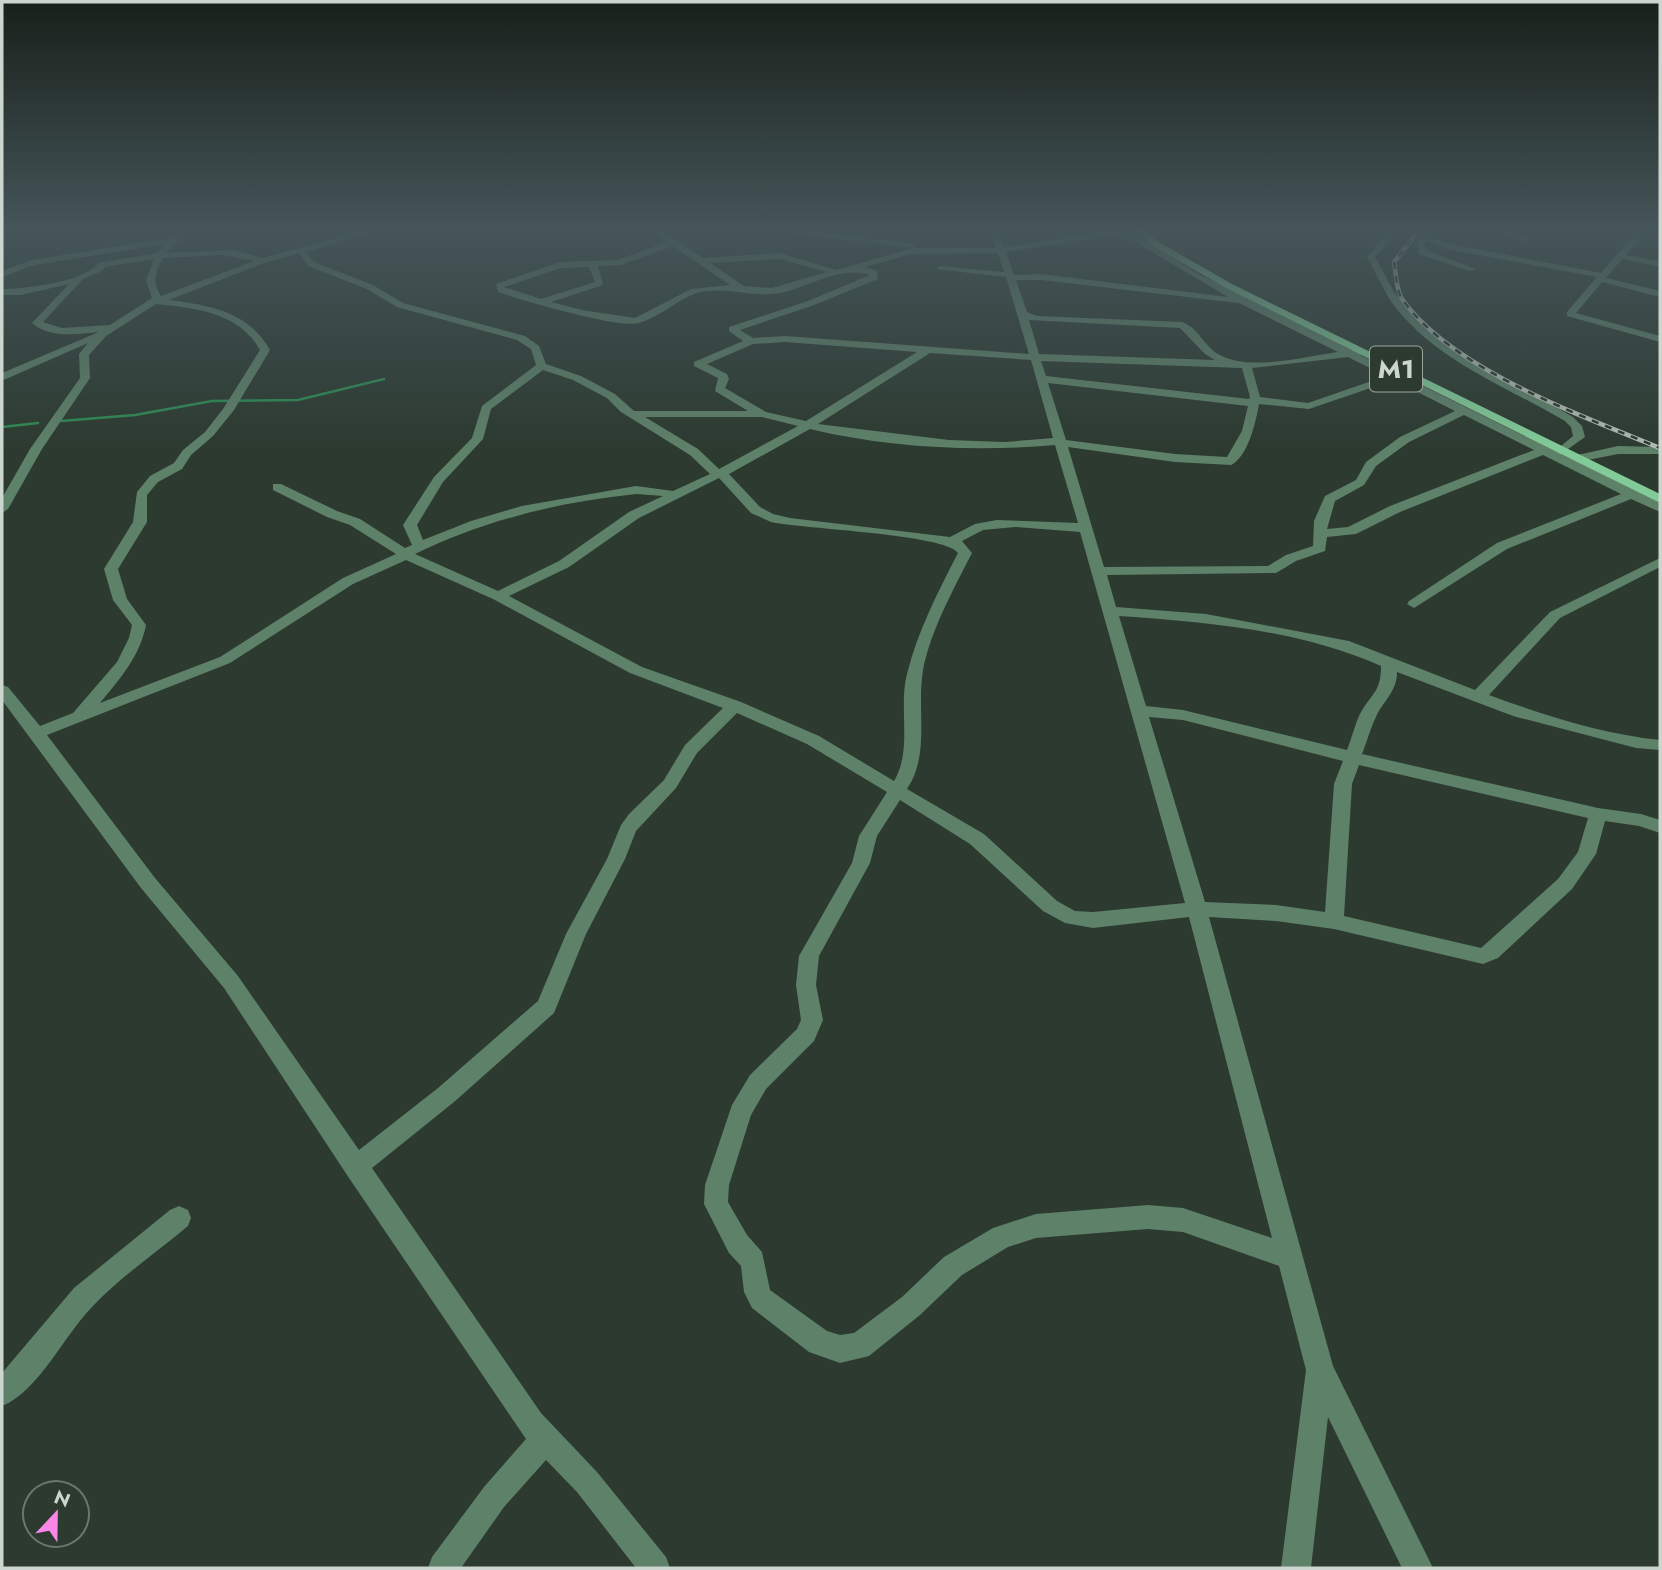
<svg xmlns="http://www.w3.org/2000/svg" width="1662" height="1570" font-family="Jost,sans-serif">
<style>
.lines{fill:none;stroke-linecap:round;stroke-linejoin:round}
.stream{stroke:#2e8a54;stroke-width:2.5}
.minor{fill:#5e8169;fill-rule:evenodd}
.major{fill:#82cb99;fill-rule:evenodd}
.rail-casing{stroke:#b0b9b2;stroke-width:4.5}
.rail{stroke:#2c3a30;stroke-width:2.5;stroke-dasharray:7;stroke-linecap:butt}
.labels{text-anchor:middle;stroke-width:6;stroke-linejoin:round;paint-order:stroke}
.shield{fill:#2c3a30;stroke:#9ca69f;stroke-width:2}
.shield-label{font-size:26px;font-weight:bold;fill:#ccd5ce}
</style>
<rect width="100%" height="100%" fill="#2c3a30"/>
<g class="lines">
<!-- stream -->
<g class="stream">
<polyline points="61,421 135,415 212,401 298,400 384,379"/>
<polyline points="2,427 38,423"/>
</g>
<!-- minor -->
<g class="minor">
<path d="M180,229H189L166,253L233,250L263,258L370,229H384L306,252L314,262L373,285L403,303L525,336L539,346L546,364L581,376L615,394L634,411H748L715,391L718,378L694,366V362L743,341L729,331V327L808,301L870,275C837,264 805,291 772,294C747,296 722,286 697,293C676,300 660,317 639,323C618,329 522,300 498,292L496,284L560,262L617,260L667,242L650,229H660L703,258L780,253L836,270L913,248L761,229H788L917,244L914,248H996L990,229H998L1004,247L1120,229H1141L1124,233L1138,236L1197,273L1351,350H1365V354L1360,355L1555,451L1573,436L1571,427L1565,421C1507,387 1439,362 1396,308C1384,293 1377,274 1367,257L1391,229H1400L1375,257C1385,273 1391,290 1403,304C1446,357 1515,383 1573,417L1582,426L1585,437L1561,454L1571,459L1573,456L1618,446L1660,447V454H1618L1578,462L1660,503V512L1631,499L1507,549L1414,608L1407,604L1409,601L1497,543L1621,494L1543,455L1400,512L1356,534L1327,537L1325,551L1296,561L1276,573L1107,575L1116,607L1206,614L1349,641L1475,690L1550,612L1660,558V567L1560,618L1489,695C1543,715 1603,734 1660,740V750L1636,748L1513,716L1397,672C1397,692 1383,701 1376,717C1370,729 1367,742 1362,754L1598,808L1641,814L1660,820V833L1639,826L1605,821L1596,854L1572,889L1498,958L1483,964L1334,929L1276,921L1209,917L1333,1366L1433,1568H1402L1328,1417L1311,1568H1281L1306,1370L1279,1266L1183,1232L1148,1229L1036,1238L1008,1247L962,1275L920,1315L869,1356L840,1363L809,1352L752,1308L744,1292L741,1266L729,1253L704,1204L705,1185L732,1105L750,1075L797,1029L801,1020L796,985L799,956L852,863L859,836L887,792L807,744L737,713L697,753L676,788L636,831L625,859L586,934L554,1013L454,1102L372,1168L541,1413L597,1472L666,1557L670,1568H636L577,1492L546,1460L504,1507L461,1568H428L432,1557L484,1487L526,1439L347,1175L224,988L141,888L2,700V685L8,687L40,726L73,713L117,662L129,638L132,625L113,600L104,569L133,522L137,492L150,476L174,463L183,450L205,432L223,409L260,350C239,312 195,308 156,304L106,336L89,355L90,378L42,449L8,509L2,513V498L30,449L80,378L79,354L88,343L6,379L2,380V373L99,332C77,334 50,339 32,323L69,284L21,295H2V289C24,289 85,282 98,263L157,253L165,244L34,265L2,277V271L32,260L170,238ZM1116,235L1132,240L1228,297L1041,274L1014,275L1006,252ZM673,246L730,285L691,289L635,318L582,310L551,302L603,285L598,266L621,265ZM299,253L308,266L367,289L397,307L517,340L531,349L536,365L482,406L472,438L434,477L403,525L412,545L405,548L360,519L337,511L281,484H273V490L327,517L350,525L396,554L343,578L220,657L100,703C120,679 140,656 146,625L127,599L118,569L147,522V495L158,482L182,469L191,455L213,436L234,410L270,350C249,312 210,305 169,300L261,264ZM998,253L1004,272L940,266L936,269L1006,277L1029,354L785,336L753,338L740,330L814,305L878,279L877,271L865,267L911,254ZM223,255L254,261L161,296C152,283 155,272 163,258ZM154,259L146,280L152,298L110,325L62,328L43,322L83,279L102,271L105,267ZM780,259L827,272L772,288L744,286L710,263ZM589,267L595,282L541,299L504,287L561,268ZM1016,280H1041L1239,303L1338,352C1301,357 1249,372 1218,354C1203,345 1199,328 1182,322L1037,316L1027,312ZM1029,320L1180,328L1205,354L1215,360L1039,354ZM785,342L917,352L806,421L766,412L725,388L729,379L727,374L707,364L753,344ZM930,353L1031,360L1053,438L1005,442L949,440L818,424ZM1348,357L1386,376L1308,403L1260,397L1252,368ZM1041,361L1242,368L1250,397L1249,399L1046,376ZM543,370L573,380L607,398L621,412L690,455L710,474L673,491L636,486L522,506L471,521L423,540L417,525L443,482L483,439L491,409ZM1394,380L1455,411L1400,437L1366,462L1356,480L1325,496L1314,521L1313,546L1286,555L1268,566L1104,567L1068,447L1175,462L1231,465C1248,457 1256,421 1259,404L1309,409ZM1048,383L1248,406L1242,431L1227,457L1175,454L1066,440ZM1464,415L1534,450L1390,506L1348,527L1327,529L1335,501L1364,485L1376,466L1409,442ZM645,417H762L798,426L719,469L698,449ZM810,429C889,448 975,452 1055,445L1078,523L997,520L975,524L950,537L790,518L773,514L760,507L729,474ZM719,478L751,513L771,522C803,529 945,534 958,553C938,592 918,630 907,674C898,708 913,749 894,781L819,736L741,702L642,667L509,596L569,567L639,518ZM636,494L663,496L629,512L559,561L498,591L415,554C485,520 559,502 636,494ZM1015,527L1080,532L1185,903L1093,912L1075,911L1057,901L984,834L907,789C929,757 918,714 922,678C926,639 954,588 972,553L962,541L983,530ZM406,560L493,599L630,673L723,708L685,745L664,780L629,814L621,825L607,859L566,934L538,1001L438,1088L359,1150L238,976L155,878L47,735L230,663L353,584ZM1119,616C1207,622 1300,630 1381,666C1381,691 1373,692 1361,712C1355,723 1352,738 1347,750L1183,710L1146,706ZM1149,717L1183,720L1343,761L1334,784L1325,912L1276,905L1205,902ZM1359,765L1588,818L1578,852L1558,879L1481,948L1344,916L1352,784ZM900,800L970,844L1043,911L1065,923L1093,928L1189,917L1272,1238L1183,1208L1148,1205L1036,1214L993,1228L944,1257L902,1297L854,1333L840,1335L827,1331L770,1290L762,1252L747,1235L728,1202L729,1185L751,1115L766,1089L814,1041L823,1020L816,985L819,956L870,863L877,836Z"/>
<polygon points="1409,229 1418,229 1424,234 1429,229 1435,229 1431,237 1449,244 1601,273 1639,229 1648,229 1626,255 1660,261 1660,267 1622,259 1606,278 1660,291 1660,297 1602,282 1576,313 1660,336 1660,342 1567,316 1567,312 1597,277 1447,249 1427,241 1424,243 1426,250 1476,269 1469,271 1419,254 1416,243 1420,239"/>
<polygon points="1489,229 1502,229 1531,240 1524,242"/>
<path d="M179,1206L188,1210L191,1218L188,1226C156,1253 120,1277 92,1307C65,1334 38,1392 2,1406V1373L74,1288L170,1210Z"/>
</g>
<!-- major -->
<polygon class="major" points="1133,229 1142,229 1162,244 1232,284 1660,494 1660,503 1226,288 1156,248"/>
<defs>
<path id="rail" d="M1420,229L1394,262C1396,273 1396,290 1402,299C1451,369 1582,416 1660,448"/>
</defs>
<!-- rail casing -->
<use href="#rail" class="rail-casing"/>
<!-- rail -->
<use href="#rail" class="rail"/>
</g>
<!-- sky -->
<linearGradient id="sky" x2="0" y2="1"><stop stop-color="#18201a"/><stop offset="0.51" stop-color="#455559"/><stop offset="1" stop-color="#455559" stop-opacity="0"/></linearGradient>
<rect width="1662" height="449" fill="url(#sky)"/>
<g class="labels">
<!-- shield labels -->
<rect class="shield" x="1370" y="346.5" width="52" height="45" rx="5"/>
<g class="shield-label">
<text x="1396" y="378">M1</text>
</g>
</g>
<!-- border -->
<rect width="1662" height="1570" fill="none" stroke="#ccd5ce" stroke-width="7"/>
<!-- north arrow -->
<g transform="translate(56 1514) rotate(22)"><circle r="33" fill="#2c3a30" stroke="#6c786f" stroke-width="2"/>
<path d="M0-5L12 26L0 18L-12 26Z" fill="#fa87e7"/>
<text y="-10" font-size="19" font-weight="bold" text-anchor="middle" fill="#ccd5ce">N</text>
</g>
</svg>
